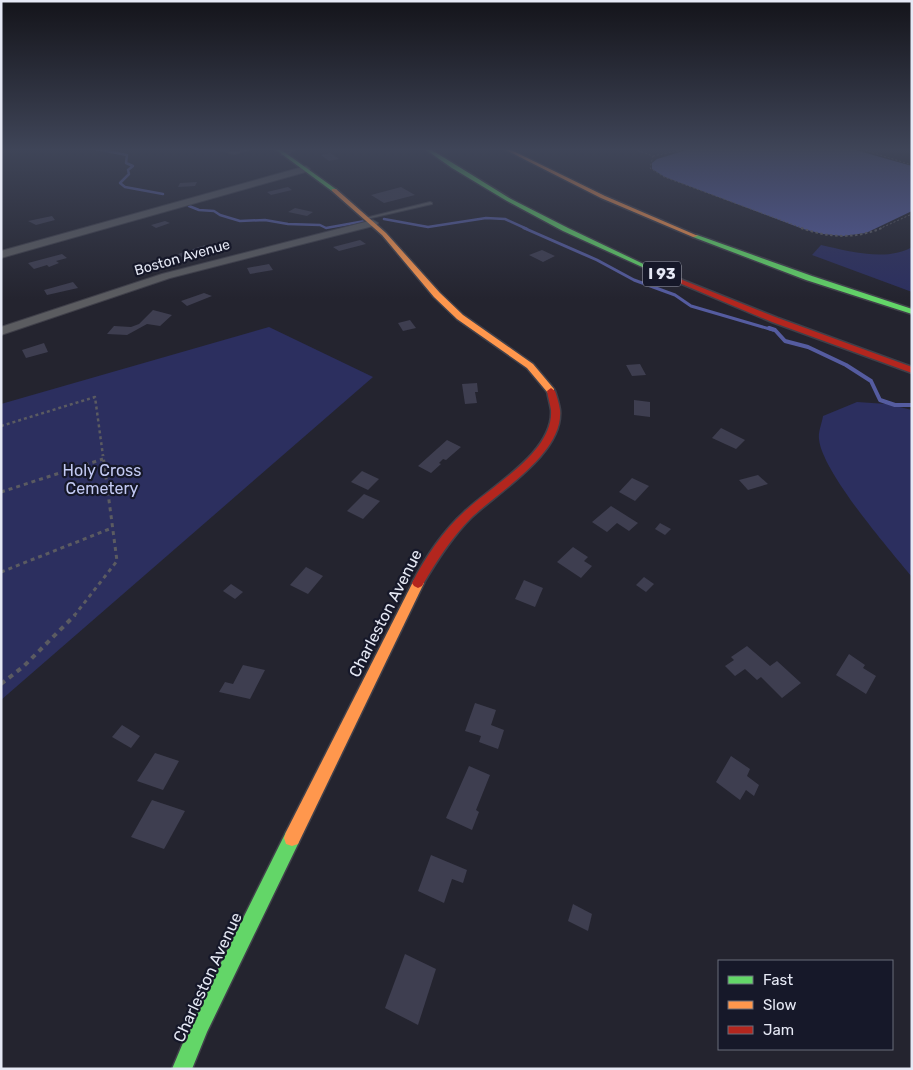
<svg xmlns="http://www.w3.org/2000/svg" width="913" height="1070" font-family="Rubik,sans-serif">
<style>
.green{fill:#2c2f5f}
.water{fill:#555ca0}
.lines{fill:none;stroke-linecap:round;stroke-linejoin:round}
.stream-far2{stroke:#555ca0;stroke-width:2.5}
.stream-far1{stroke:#555ca0;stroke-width:3}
.stream{stroke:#555ca0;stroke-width:4}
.building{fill:#3e3e50}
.lane-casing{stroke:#40404a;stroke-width:2}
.street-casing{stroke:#40404a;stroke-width:2}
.fast-casing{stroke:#40404a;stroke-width:3}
.slow-casing{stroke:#40404a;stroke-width:3}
.jam-casing{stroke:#40404a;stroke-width:3}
.path-far4{stroke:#5b5b61;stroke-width:1;stroke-dasharray:2 2;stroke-linecap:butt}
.path-far3{stroke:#5b5b61;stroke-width:2;stroke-dasharray:2.5 2.5;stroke-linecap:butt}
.path-far2{stroke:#5b5b61;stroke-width:2.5;stroke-dasharray:3 3;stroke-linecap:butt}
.path-far1{stroke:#5b5b61;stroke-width:3;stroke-dasharray:4 4;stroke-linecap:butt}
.path{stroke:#5b5b61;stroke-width:4;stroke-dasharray:5 5;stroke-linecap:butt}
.lane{fill:#5b5c60;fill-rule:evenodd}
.street{fill:#5b5c60;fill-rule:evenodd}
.fast{fill:#63d668;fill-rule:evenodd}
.slow{fill:#ff974d;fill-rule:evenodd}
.jam{fill:#b3261e;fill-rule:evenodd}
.labels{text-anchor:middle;stroke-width:4.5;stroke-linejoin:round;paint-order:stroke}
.far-street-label{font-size:14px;fill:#e6e9f5;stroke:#161829}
.shield{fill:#161829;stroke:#a8aab8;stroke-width:1}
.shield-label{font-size:15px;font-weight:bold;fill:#e6e9f5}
.park-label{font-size:16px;fill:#c3caf3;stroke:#161829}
.street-label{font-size:16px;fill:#e6e9f5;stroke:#161829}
</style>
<rect width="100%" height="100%" fill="#24242f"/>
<!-- green -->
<g class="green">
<path d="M821,245C848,251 887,262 912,247V292L812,255Z"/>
<polygon points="269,327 373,377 1,700 1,404"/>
<path d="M857,402L887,404L912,410V577C889,549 822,472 819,439C818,432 822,423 823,416Z"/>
</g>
<!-- water -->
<polygon class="water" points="690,149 852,149 912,166 912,211 866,233 843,236 823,234 803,229 665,177 652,169 652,163 657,159"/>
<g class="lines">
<!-- stream-far2 -->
<g class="stream-far2">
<polyline points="96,149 127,155 126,163 133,166 128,170 129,174 120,183 125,187 163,194"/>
<polyline points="189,206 199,210 214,211 220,215 240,221 265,220 288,224 320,225 326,228 365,221"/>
<polyline points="384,219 428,227 486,218 505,219 527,229"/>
</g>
<!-- stream-far1 -->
<polyline class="stream-far1" points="524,228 597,260 634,280 675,295 691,306 773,330"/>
<!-- stream -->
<polyline class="stream" points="769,328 775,330 785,341 808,347 846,365 871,381 880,400 895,405 912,405"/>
</g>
<!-- building -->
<g class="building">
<polygon points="331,153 339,159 329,161 321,155"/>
<polygon points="197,182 195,186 178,187 180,183"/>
<polygon points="288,187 292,190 271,195 267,192"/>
<polygon points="401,187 415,195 384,203 371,195"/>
<polygon points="295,208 313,212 307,216 288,212"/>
<polygon points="52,216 55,220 36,225 28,221"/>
<polygon points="165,221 170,223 156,228 151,225"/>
<polygon points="360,240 366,244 339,251 333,247"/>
<polygon points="205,245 210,249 183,258 178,254"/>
<polygon points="542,250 555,256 543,262 529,255"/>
<polygon points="62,254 67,258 56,261 59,263 49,267 47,265 34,269 28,263"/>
<polygon points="269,264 273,270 250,274 247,268"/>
<polygon points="73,282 78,288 47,295 44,290"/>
<polygon points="204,293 212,296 187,306 181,301"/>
<polygon points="153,310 172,315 160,326 147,324 127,335 107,334 114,326 131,327 139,324"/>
<polygon points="410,320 416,328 403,331 398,323"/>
<polygon points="44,343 48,352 26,358 22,350"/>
<polygon points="640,364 646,375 632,376 626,365"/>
<polygon points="477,383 478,392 475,392 477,403 465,404 462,384"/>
<polygon points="634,400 650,402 650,417 634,415"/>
<polygon points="721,428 745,440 736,449 712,438"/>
<polygon points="447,440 461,447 446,460 443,459 439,463 441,464 431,473 418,466"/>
<polygon points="362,471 379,479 368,490 351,482"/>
<polygon points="758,475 768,484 748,490 739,480"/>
<polygon points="632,478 649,486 635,501 619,492"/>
<polygon points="364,494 380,501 363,519 347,511"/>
<polygon points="611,506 638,523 629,531 617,523 607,532 592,522"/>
<polygon points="660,523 671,529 665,535 655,529"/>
<polygon points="573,547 588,557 584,561 592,566 581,578 557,562"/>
<polygon points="306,567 323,576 308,594 290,585"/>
<polygon points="644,577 654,584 646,592 636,585"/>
<polygon points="524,580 543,588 535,607 515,599"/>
<polygon points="231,584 243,592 235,599 223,591"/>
<polygon points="747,646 770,666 777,661 801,683 782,698 761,677 757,680 745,669 735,676 725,666 734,660 731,657"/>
<polygon points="849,654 865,665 863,668 876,676 866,694 836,675"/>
<polygon points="243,665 265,670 250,699 219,692 225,682 233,684"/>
<polygon points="475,703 496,710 491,725 504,730 498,749 479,742 481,736 465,731"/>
<polygon points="122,725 140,736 131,748 112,737"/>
<polygon points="155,753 179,761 163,790 137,781"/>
<polygon points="731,756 750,769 747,776 759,785 754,796 746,790 740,800 716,782"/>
<polygon points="469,766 490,775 476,810 479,812 472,830 446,818"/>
<polygon points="152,800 185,811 164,849 131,837"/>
<polygon points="431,855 467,870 463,883 452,879 444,903 418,891"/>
<polygon points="573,904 592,914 588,931 568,921"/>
<polygon points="405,954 436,969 418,1025 385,1008"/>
</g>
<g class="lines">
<defs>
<g id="lane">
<path d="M216,149C222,149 228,152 234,152C240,152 246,149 252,149L234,154Z"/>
<polygon points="430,202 432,203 432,204 367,219 365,218"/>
</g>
<g id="street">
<polygon points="286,149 296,149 287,155 281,155 281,151"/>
<polygon points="306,166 310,169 309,171 1,258 1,251"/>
<polygon points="373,220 378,223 377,225 170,278 1,335 1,327 162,274"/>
</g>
<g id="fast">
<polygon points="275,149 280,149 337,190 332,191"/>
<polygon points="425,149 430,149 511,199 568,228 656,270 651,271 563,231 507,201 452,168"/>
<polygon points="693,235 697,235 812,276 912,309 912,314 806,280 693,237"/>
<polygon points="292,830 298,832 300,838 298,844 207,1032 192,1069 172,1069 193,1019 286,832"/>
</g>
<g id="slow">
<polygon points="504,149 509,149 605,196 698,236 693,237 601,198"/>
<polygon points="332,189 336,189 386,233 440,293 463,315 533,364 554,389 554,393 548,393 527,368 457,319 434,297 382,235 332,191"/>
<polygon points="418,578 422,580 424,583 298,844 292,846 286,844 284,838 286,832 414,580"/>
</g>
<g id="jam">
<polygon points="651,269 655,269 778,318 912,367 912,373 772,322 651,271"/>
<path d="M551,388L555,391C557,397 559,403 560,410C564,453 498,492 471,518C451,538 436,562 422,586L418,588L414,586L412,583C425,558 443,531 464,512C491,486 554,452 551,410C550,404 548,397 547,391Z"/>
</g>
</defs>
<!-- lane casing -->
<use href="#lane" class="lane-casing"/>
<!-- street casing -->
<use href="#street" class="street-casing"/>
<!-- fast casing -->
<use href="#fast" class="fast-casing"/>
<!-- slow casing -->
<use href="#slow" class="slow-casing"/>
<!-- jam casing -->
<use href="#jam" class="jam-casing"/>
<!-- path-far4 -->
<g class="path-far4">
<polyline points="634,149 653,156 650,168 664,177 805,229"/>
<polyline points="861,149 912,165"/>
<polyline points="653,156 686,149"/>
<polyline points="879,229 912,214"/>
</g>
<!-- path-far3 -->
<path class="path-far3" d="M801,228C829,238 855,239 882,228"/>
<!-- path-far2 -->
<polyline class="path-far2" points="1,426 95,397 103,456"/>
<!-- path-far1 -->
<g class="path-far1">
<polyline points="1,492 103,459"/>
<polyline points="1,572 112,528"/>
<polyline points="74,616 117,561 103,455"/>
</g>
<!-- path -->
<polyline class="path" points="1,684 24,666 75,615"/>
<!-- lane -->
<use href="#lane" class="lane"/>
<!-- street -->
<use href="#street" class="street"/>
<!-- fast -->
<use href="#fast" class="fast"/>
<!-- slow -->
<use href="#slow" class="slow"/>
<!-- jam -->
<use href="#jam" class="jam"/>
</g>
<!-- sky -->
<linearGradient id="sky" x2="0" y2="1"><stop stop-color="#14141a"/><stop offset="0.5" stop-color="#3f4558"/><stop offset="1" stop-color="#3f4558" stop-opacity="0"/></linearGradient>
<rect width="913" height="299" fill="url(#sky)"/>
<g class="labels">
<!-- far-street labels -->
<g class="far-street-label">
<text transform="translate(182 257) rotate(-16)" y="5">Boston Avenue</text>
</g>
<!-- shield labels -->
<rect class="shield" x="643" y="261.5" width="38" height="25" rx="4"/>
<g class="shield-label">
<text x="662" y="279">I 93</text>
</g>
<!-- park labels -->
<g class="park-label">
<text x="102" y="476">Holy Cross<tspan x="102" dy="18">Cemetery</tspan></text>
</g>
<!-- street labels -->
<g class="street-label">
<text transform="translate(385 613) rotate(-63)" y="6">Charleston Avenue</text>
<text transform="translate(207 977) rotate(-65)" y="6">Charleston Avenue</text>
</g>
</g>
<!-- border -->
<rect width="913" height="1070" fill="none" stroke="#e6e9f5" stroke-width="5"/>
<!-- legend -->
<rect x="718" y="960" width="175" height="90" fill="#161829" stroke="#696c7b"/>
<rect x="728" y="976" width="25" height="8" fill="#63d668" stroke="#696c7b"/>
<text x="763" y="985" font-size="15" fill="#e6e9f5">Fast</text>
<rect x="728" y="1001" width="25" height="8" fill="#ff974d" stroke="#696c7b"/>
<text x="763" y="1010" font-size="15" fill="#e6e9f5">Slow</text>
<rect x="728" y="1026" width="25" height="8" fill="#b3261e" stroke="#696c7b"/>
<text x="763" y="1035" font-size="15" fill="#e6e9f5">Jam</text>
</svg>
